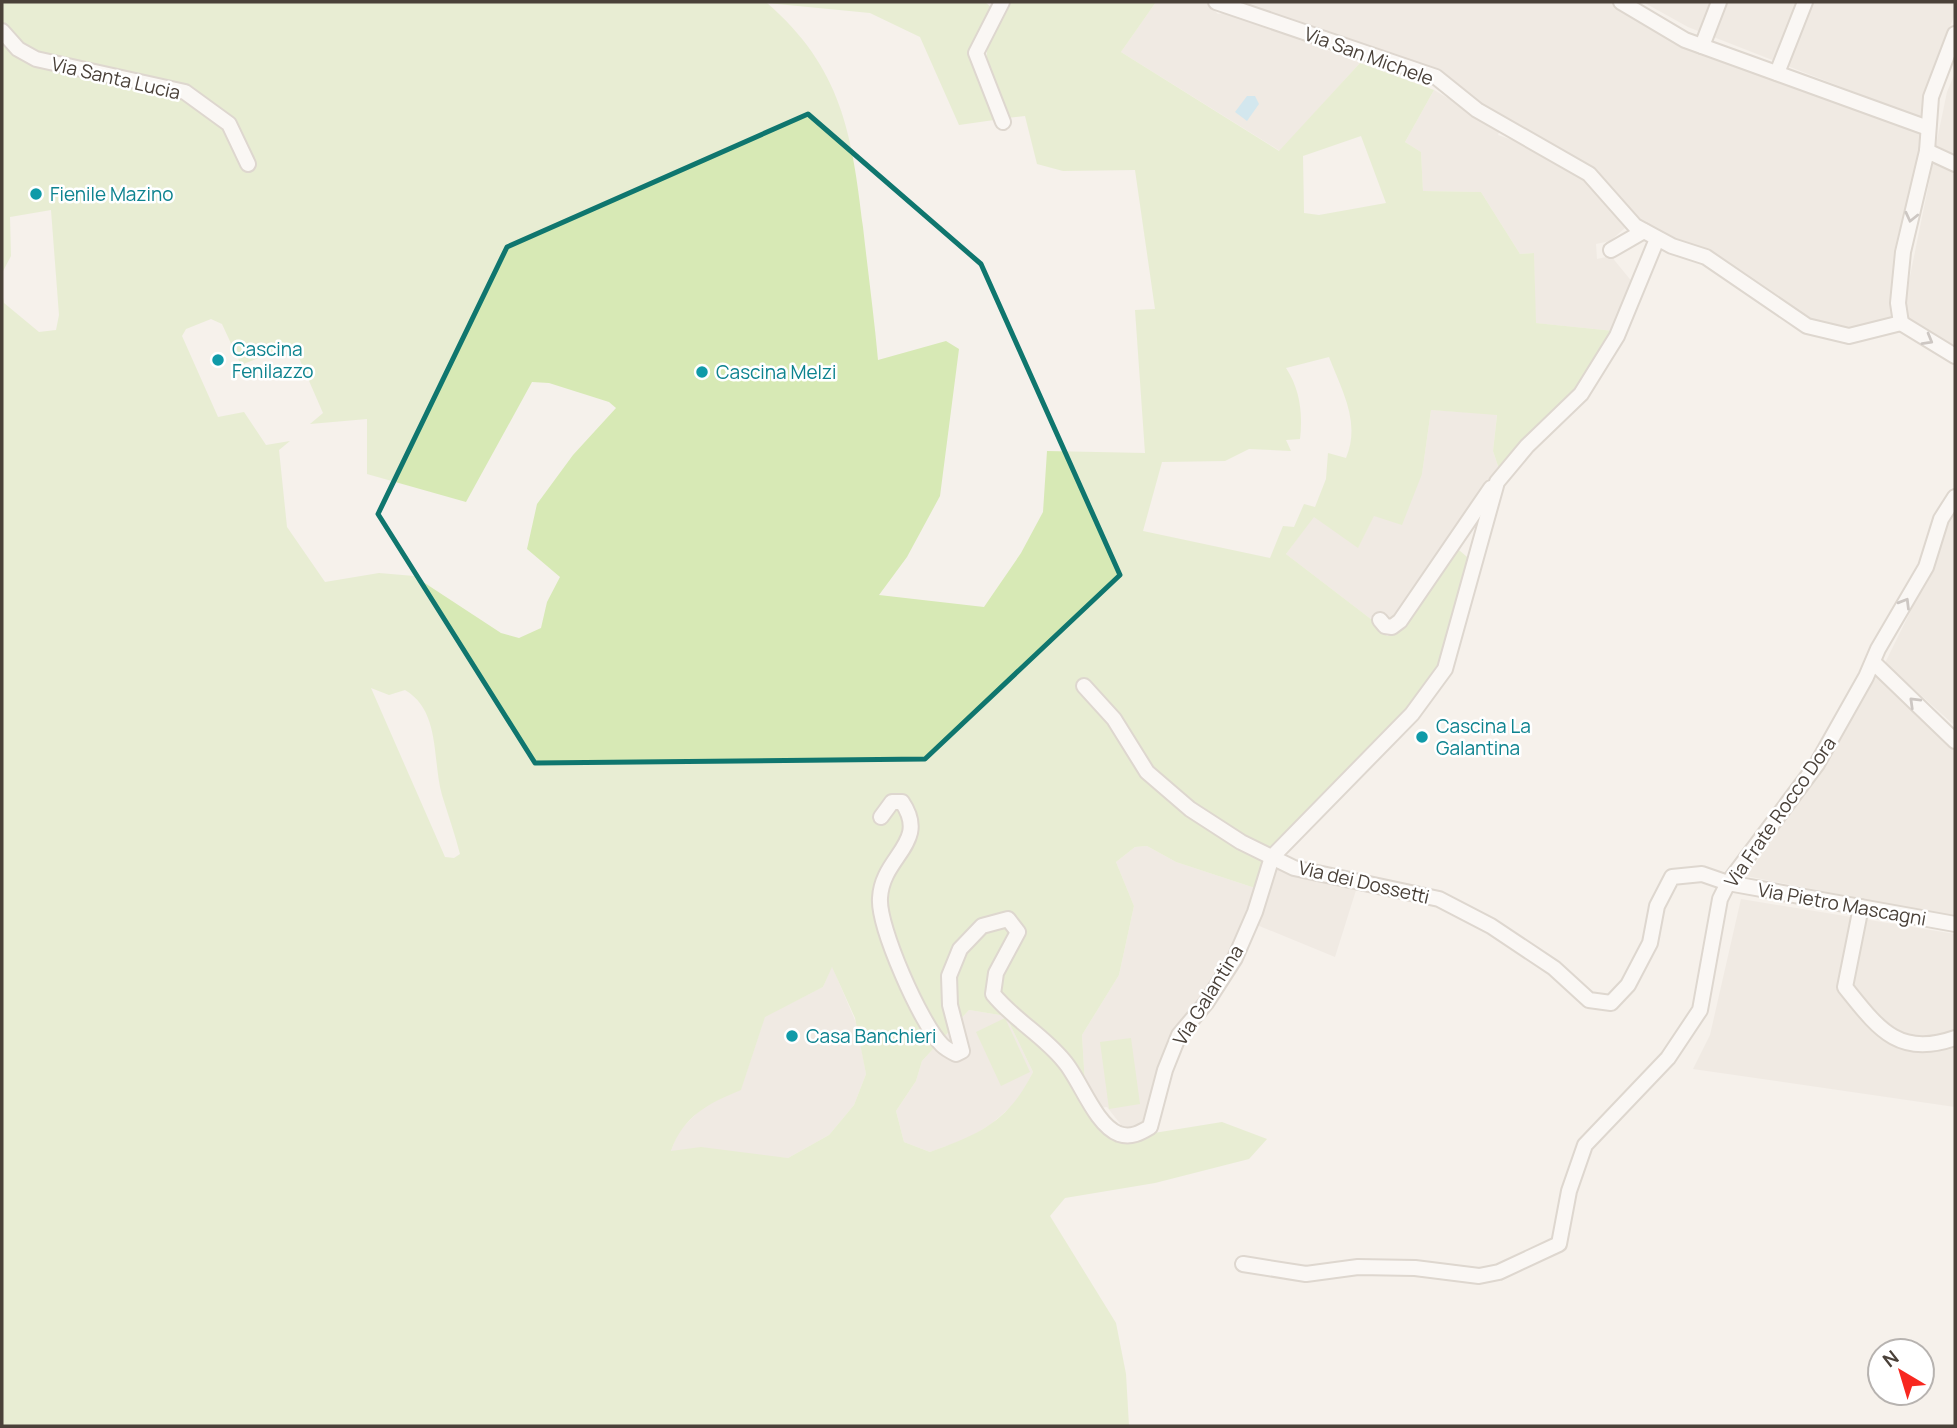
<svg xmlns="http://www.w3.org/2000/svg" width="1957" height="1428" font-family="Manrope,sans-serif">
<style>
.residential{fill:#e9e2d9}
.green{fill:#d7e9b5;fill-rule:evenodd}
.water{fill:#a9dbf1}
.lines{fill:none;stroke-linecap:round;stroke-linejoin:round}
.minor-casing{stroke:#c1b8ad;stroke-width:18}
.minor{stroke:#fff;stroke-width:14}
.oneway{stroke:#9b9692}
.marked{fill:none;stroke:#0f766e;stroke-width:5;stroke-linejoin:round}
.culture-dot{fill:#0f9aa8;stroke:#fff;stroke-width:2.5}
.labels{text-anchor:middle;stroke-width:5;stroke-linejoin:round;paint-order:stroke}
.street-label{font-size:19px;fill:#4a4139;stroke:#fff}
.culture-label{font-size:19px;fill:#0d838f;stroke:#fff;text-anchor:start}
</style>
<rect width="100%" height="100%" fill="#f5f1eb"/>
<!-- residential -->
<g class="residential">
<polygon points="1156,2 1206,2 1218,14 1228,12 1360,63 1280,151 1121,52"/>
<polygon points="1230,2 1612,2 1648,22 1925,130 1894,251 1891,321 1850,332 1809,323 1638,223 1591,171 1480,107 1438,74"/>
<polygon points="1643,2 1955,2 1955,14 1927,84 1921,118 1688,27"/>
<polygon points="1955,73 1955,155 1936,145 1947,92"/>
<polygon points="1434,90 1500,129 1498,135 1541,150 1581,177 1625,228 1610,241 1596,244 1597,259 1611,256 1633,283 1614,331 1535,323 1534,253 1520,254 1481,192 1423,191 1421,152 1405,142"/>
<polygon points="1933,163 1955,174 1955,349 1910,322 1904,306"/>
<polygon points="1431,410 1497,414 1493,451 1499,469 1396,620 1376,623 1286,554 1314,516 1358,547 1374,515 1422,474"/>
<polygon points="1955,504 1955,721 1953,724 1885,663 1932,568 1946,517"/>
<polygon points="1874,673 1955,751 1955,917 1746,876 1805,794"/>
<polygon points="1147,846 1176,862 1258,889 1233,951 1202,1000 1144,1126 1136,1128 1122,1126 1107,1107 1097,1108 1085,1085 1082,1035 1119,975 1134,906 1116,862 1135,847"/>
<polygon points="1275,863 1357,887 1335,957 1257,925"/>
<polygon points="1741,899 1955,934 1955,1107 1693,1069 1710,1035"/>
<polygon points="832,966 857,1025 866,1074 854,1105 829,1135 788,1158 671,1151 678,1132 705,1105 741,1089 765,1016 823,987"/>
<polygon points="969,1010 1006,1016 1033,1072 1019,1100 991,1124 969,1138 930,1152 904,1142 896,1111 916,1081 922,1061"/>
</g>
<!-- green -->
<g class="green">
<path d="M2,2H985L992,8L969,52L994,120L959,125L920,37L870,13L767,3C842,68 852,134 863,227C868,272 874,316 878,360L946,341L959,349L940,496L907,557L879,595L984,607L1021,553L1043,512L1047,451L1145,453L1135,310L1155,309L1135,170L1063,171L1037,164L1025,116L1007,118C985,60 975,57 1008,2H1156L1121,52L1279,151L1360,63L1434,90L1405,142L1421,152L1423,191L1481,192L1520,254L1534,253L1536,323L1614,331L1575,392L1499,469L1493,451L1497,415L1431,410L1422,474L1402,525L1374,516L1358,548L1314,517L1286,554L1376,623L1387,636L1400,631L1453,545L1473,562L1439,666L1404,711L1273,847L1258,889L1176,862L1147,846L1135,847L1116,862L1134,906L1119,975L1082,1035L1085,1085L1122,1140L1138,1141L1154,1133L1222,1122L1267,1139L1249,1159L1155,1183L1065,1198L1050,1216L1116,1323L1126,1374L1129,1426H2V292L4,303L39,332L56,330L59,315L51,210L10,217L11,256L2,273ZM1361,136L1386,203L1319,215L1304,213L1303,156ZM211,319L222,324L241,365L293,344L323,413L310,424L367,419V474L466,502L532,382L549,383L609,402L616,408L573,455L537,504L527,549L560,577L547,602L541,628L519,638L501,633L414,576L379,573L325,582L287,527L279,450L290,441L266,445L244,412L218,417L182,336L186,329ZM1329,357C1342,391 1361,422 1346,458L1328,453L1326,479L1315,507L1304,504L1294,527L1283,526L1270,558L1143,531L1162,462L1225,461L1249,449L1291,451L1286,440L1300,439C1303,414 1300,389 1286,368ZM371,688L389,695L405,690C441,711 432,760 442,795C448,815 455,834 460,854L454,858L445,857ZM832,967L855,1018L866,1074L854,1105L829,1135L788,1158L701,1147L671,1151C683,1116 709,1103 741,1090L765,1017L823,987ZM969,1010L1006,1016L1033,1072C1009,1121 980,1134 930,1152L904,1142L896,1111L916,1081L922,1061Z"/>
<polygon points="1005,1018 1030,1072 1001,1086 976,1032"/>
<polygon points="1131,1038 1140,1104 1109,1109 1100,1042"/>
</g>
<!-- water -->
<polygon class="water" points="1247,96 1255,96 1259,104 1247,121 1235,112"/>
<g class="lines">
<defs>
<g id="minor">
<polyline points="1002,2 976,53 1003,122"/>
<polyline points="1216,2 1436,77 1477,110 1589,174 1635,226 1672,246 1706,257 1807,326 1849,336 1901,323"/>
<polyline points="1621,2 1685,40 1928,128"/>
<polyline points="2,31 18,49 36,59 185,92 229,124 248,164"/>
<polyline points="1702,46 1719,2"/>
<polyline points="1777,73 1805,2"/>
<polyline points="1927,151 1955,164"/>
<polyline points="1611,250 1644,231"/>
<polyline points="1901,323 1898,303 1903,252 1927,151 1931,97 1955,34"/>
<polyline points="1901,323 1955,356"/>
<polyline points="1380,620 1385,626 1392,627 1400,621 1491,488"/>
<polyline points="1873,662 1955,741"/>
<polyline points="1084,686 1114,719 1147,772 1190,809 1241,842 1294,868 1439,899 1491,926 1554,968 1589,1000 1611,1003 1628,985 1650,943 1657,906 1672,877 1702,874 1728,883 1955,924"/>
<path d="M881,817L892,802H902C930,843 882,856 880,898C878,927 921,1024 942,1045C946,1049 952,1052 956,1054L962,1051L950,1005L949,976L960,949L982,926L1008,919L1018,932L996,973L993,994C1014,1020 1043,1035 1064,1061C1080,1079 1095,1125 1119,1134C1131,1138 1140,1133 1150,1127L1165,1070L1179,1035L1206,1003L1235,958L1255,912L1272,857L1412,714L1445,669L1497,482L1527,446L1581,394L1617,336L1657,239"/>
<path d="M1861,907L1845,987C1878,1028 1898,1058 1955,1038"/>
<polyline points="1243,1264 1306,1274 1358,1267 1415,1268 1479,1276 1499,1272 1559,1244 1569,1191 1585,1145 1668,1058 1700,1010 1720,899 1728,883 1817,764 1866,677 1878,649 1926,567 1941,519 1955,497"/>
</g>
</defs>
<!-- minor casing -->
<use href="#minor" class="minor-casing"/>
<!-- minor -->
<use href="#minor" class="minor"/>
</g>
<!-- one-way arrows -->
<defs><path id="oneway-chevron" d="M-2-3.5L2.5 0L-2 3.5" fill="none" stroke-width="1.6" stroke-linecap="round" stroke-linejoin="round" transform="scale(1.75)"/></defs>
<g class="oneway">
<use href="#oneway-chevron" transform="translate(1911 217) rotate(103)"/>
<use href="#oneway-chevron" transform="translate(1928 340) rotate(30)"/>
<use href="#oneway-chevron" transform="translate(1905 603) rotate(-59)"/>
<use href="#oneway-chevron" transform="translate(1914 702) rotate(-136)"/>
</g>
<!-- marked area -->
<path d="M0 0H1957V1428H0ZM808,114L981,264L1120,575L925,759L535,763L378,514L507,247Z" fill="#f5f1eb" fill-opacity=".55" fill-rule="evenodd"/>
<path class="marked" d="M808,114L981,264L1120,575L925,759L535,763L378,514L507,247Z"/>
<!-- markers -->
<g class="culture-dot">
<circle cx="36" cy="194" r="7"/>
<circle cx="218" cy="360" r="7"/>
<circle cx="702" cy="372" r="7"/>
<circle cx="1422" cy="737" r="7"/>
<circle cx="792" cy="1036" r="7"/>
</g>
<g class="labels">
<!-- street labels -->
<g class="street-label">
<text transform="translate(1369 56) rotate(20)" y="7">Via San Michele</text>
<text transform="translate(116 78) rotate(13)" y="7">Via Santa Lucia</text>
<text transform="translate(1780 812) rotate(-55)" y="7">Via Frate Rocco Dora</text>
<text transform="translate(1364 882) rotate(13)" y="7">Via dei Dossetti</text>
<text transform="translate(1842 904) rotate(10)" y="7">Via Pietro Mascagni</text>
<text transform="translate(1208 995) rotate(-58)" y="7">Via Galantina</text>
</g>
<!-- culture labels -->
<g class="culture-label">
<text x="50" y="201">Fienile Mazino</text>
<text x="232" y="356">Cascina<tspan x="232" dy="22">Fenilazzo</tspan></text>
<text x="716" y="379">Cascina Melzi</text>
<text x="1436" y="733">Cascina La<tspan x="1436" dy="22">Galantina</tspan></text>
<text x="806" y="1043">Casa Banchieri</text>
</g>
</g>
<!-- border -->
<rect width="1957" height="1428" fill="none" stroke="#4a4139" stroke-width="7"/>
<!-- north arrow -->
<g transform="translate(1901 1372) rotate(322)"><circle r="33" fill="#ffffff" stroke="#b7b3b0" stroke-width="2"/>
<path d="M0-5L12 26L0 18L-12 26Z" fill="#f8271f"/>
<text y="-10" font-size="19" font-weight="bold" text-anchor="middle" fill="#4a4139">N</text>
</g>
</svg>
